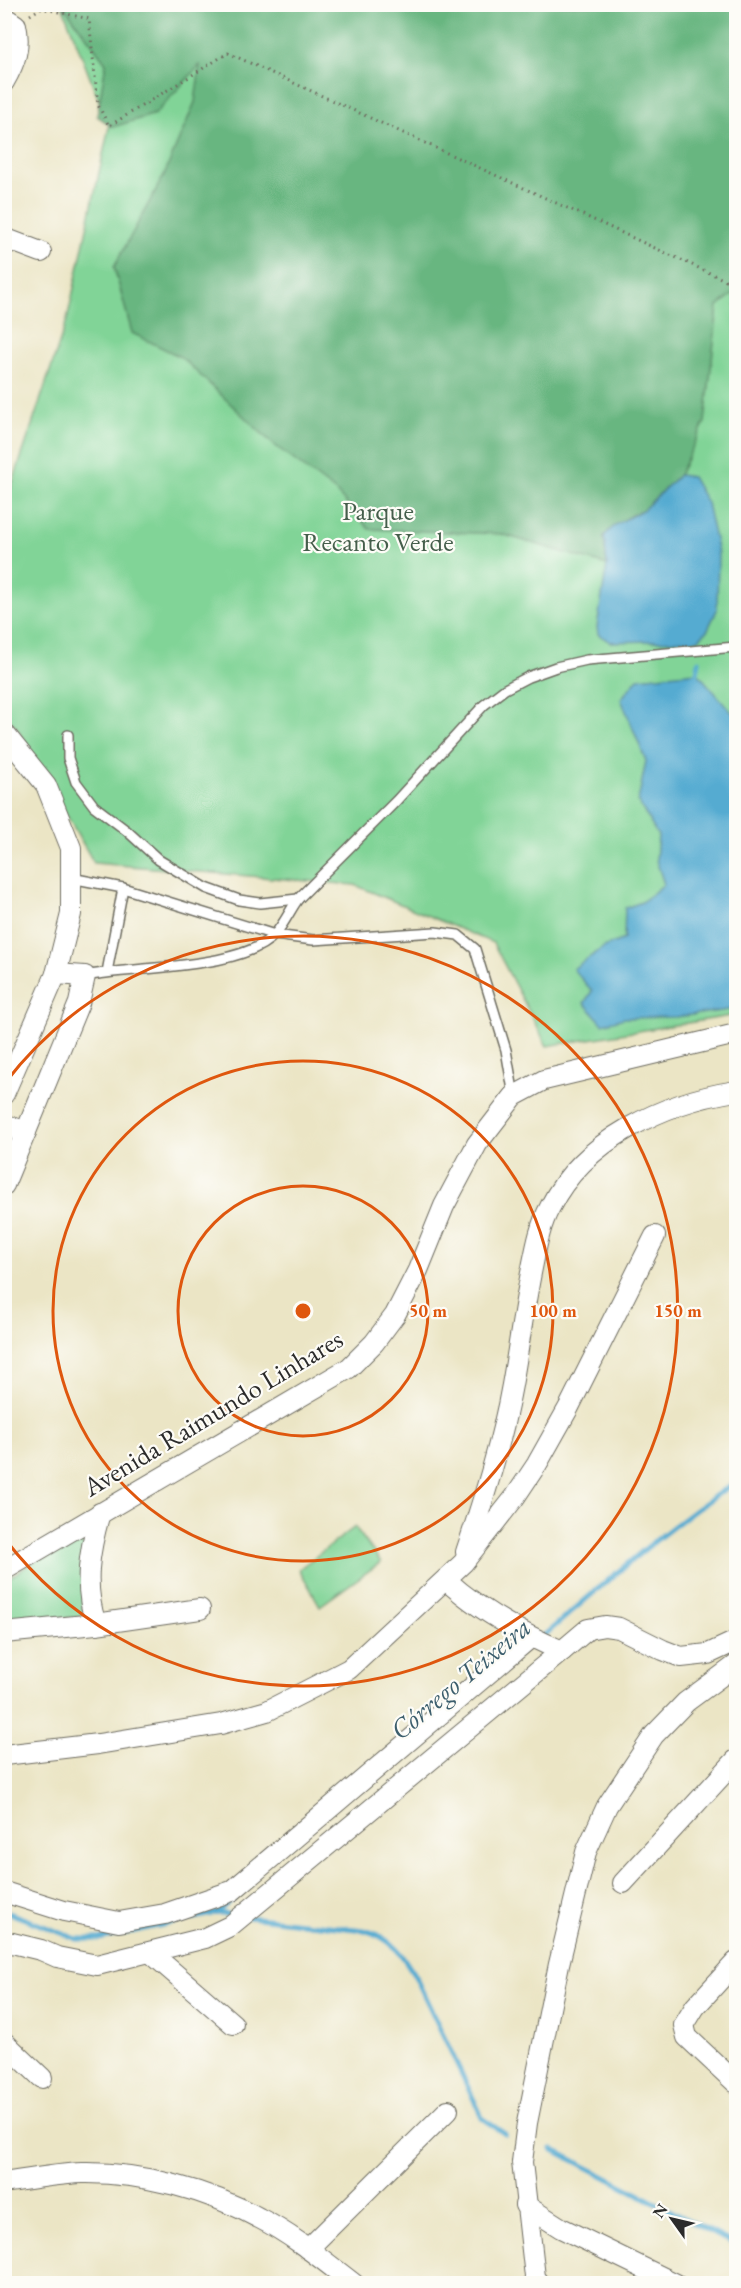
<svg xmlns="http://www.w3.org/2000/svg" width="741" height="2288" font-family="'EB Garamond',serif">
<style>
.green{fill:#81d497;stroke:#568061;stroke-width:1.5}
.forest{fill:#68b680;stroke:#4a7056;stroke-width:1.5}
.water{fill:#55abd1;stroke:#406b7e;stroke-width:1.5}
.lines{fill:none;stroke-linecap:round;stroke-linejoin:round}
.stream{stroke:#55abd1;stroke-width:5}
.service-casing{stroke:#6e6c61;stroke-width:12}
.minor-casing{stroke:#6e6c61;stroke-width:22}
.path{stroke:#6e6c61;stroke-width:3;stroke-dasharray:1.5 4.5;stroke-linecap:butt}
.service{stroke:#fff;stroke-width:9}
.minor{stroke:#fff;stroke-width:20}
.ring{fill:none;stroke:#df570e;stroke-width:3}
.labels{text-anchor:middle;stroke-width:4.5;stroke-linejoin:round;paint-order:stroke}
.park-label{font-size:27px;fill:#455e4b;stroke:#fdfcf7}
.street-label{font-size:27px;fill:#2b2b2b;stroke:#fdfcf7}
.water-label{font-size:28px;font-style:italic;fill:#3c5e6d;stroke:#fdfcf7}
.centre{fill:#df570e;stroke:#fdfcf7;stroke-width:3}
.ring-label{font-size:18px;text-anchor:middle;font-weight:bold;fill:#df570e;stroke:#fdfcf7;stroke-width:4.5;stroke-linejoin:round;paint-order:stroke}
</style>
<rect width="100%" height="100%" fill="#fdfcf7"/>
<filter id="ink" filterUnits="userSpaceOnUse"><feTurbulence type="fractalNoise" baseFrequency=".0167" numOctaves="2"/><feDisplacementMap in="SourceGraphic" scale="12" xChannelSelector="R" yChannelSelector="G"/><feConvolveMatrix kernelMatrix="1 2 1 2 8 2 1 2 1" color-interpolation-filters="sRGB"/></filter>
<filter id="wash" filterUnits="userSpaceOnUse"><feTurbulence type="fractalNoise" baseFrequency=".008" numOctaves="4" result="noise"/><feDisplacementMap in="SourceGraphic" scale="24" xChannelSelector="R" yChannelSelector="G"/><feGaussianBlur stdDeviation="1.35" result="paint"/><feColorMatrix in="noise" values="0 0 0 0 0 0 0 0 0 0 0 0 0 0 0 0 0 1.4 0 .05"/><feComposite in="paint" operator="in"/></filter>
<g filter="url(#wash)">
<rect width="100%" height="100%" fill="#ebe5c5"/>
<!-- green -->
<g class="green">
<polygon points="62,5 736,5 736,1015 547,1046 493,943 355,885 94,863 17,728 5,715 5,506 67,320 109,127"/>
<polygon points="88,1527 82,1617 5,1623 5,1580"/>
<polygon points="355,1527 381,1562 320,1606 299,1569"/>
</g>
<!-- forest -->
<polygon class="forest" points="63,5 736,5 736,292 718,306 705,422 679,475 644,509 630,516 604,536 607,565 501,534 369,529 336,492 273,444 181,357 132,333 114,267 164,175 195,102 200,65 155,114 113,127 97,116 106,63"/>
<!-- water -->
<g class="water">
<polygon points="679,475 692,477 707,503 718,553 717,610 707,631 698,640 610,642 598,634 597,627 607,565 604,536 615,525 644,509"/>
<polygon points="697,672 736,717 736,1009 676,1017 624,1018 603,1024 584,1003 592,991 573,969 604,947 624,939 625,908 642,902 664,884 656,860 658,836 638,801 646,761 621,699 638,678"/>
</g>
<g class="lines">
<!-- stream -->
<g class="stream">
<polyline points="697,672 699,661"/>
<path d="M541,1638C604,1584 666,1527 736,1482"/>
<polyline points="4,1911 77,1939 99,1939 216,1913 233,1915"/>
<polyline points="216,1913 234,1898"/>
<path d="M248,1917L364,1930C391,1937 403,1955 416,1978L483,2119L505,2134"/>
<polyline points="552,2149 736,2245"/>
</g>
</g>
</g>
<g filter="url(#ink)">
<g class="lines">
<defs>
<g id="service">
<polyline points="68,735 68,758 76,782 94,806 127,831 159,860 206,888 239,900 260,903 298,899 396,801 484,705 505,689 528,677 556,667 587,660 736,647"/>
<polyline points="71,878 123,888 275,935 313,940 435,932 458,935 475,949 506,1050 514,1096"/>
<polyline points="107,972 123,888"/>
<path d="M85,976C133,966 243,970 275,934C284,924 290,910 298,899"/>
</g>
<g id="minor">
<path d="M4,17L16,25C21,47 15,63 4,82"/>
<polyline points="4,238 41,252"/>
<polyline points="4,733 46,785 71,848 71,914 56,974 4,1094"/>
<polyline points="4,1124 26,1132"/>
<polyline points="4,1185 79,1003 85,976 56,974"/>
<path d="M466,1552C484,1498 502,1441 512,1385C519,1346 524,1307 532,1268C536,1248 540,1225 550,1207C584,1139 665,1102 736,1091"/>
<polyline points="4,1570 349,1368 374,1343 395,1315 418,1270 444,1206 477,1144 514,1096 544,1080 736,1034"/>
<path d="M446,1580C480,1611 520,1633 562,1651L588,1629L605,1626L619,1628L663,1650L681,1657L708,1654L736,1641"/>
<path d="M96,1624C83,1585 89,1551 100,1513"/>
<polyline points="4,1633 96,1624 200,1609"/>
<polyline points="4,1755 98,1744 221,1724 267,1711 349,1669 463,1563 515,1497 537,1464 569,1407 655,1236"/>
<polyline points="623,1883 736,1760"/>
<polyline points="4,1892 64,1911 119,1922 165,1914 232,1891 530,1638"/>
<polyline points="4,1941 41,1950 57,1957 97,1965 205,1938 230,1926 562,1651"/>
<polyline points="151,1953 233,2024"/>
<polyline points="736,1962 695,2007 684,2025 687,2037 736,2083"/>
<polyline points="4,2042 42,2078"/>
<path d="M4,2183C30,2179 57,2174 82,2173C141,2172 208,2190 259,2218C293,2235 324,2261 354,2284"/>
<polyline points="525,2205 561,2228 676,2284"/>
<polyline points="308,2249 448,2110"/>
<polyline points="540,2284 535,2277 522,2162 527,2123 559,1964 586,1852 607,1806 654,1735 686,1702 736,1665"/>
</g>
</defs>
<!-- service casing -->
<use href="#service" class="service-casing"/>
<!-- minor casing -->
<use href="#minor" class="minor-casing"/>
<!-- path -->
<polyline class="path" points="30,15 41,8 89,19 98,105 109,126 228,53 736,285"/>
<!-- service -->
<use href="#service" class="service"/>
<!-- minor -->
<use href="#minor" class="minor"/>
</g>
</g>
<!-- distance rings -->
<g class="ring">
<circle cx="303" cy="1311" r="125"/>
<circle cx="303" cy="1311" r="250"/>
<path d="M5 1083A375 375 0 1 1 5 1539"/>
</g>
<g class="labels">
<!-- park labels -->
<g class="park-label">
<text x="378" y="520">Parque<tspan x="378" dy="31">Recanto Verde</tspan></text>
</g>
<!-- street labels -->
<g class="street-label">
<text transform="translate(213 1413) rotate(-31)" y="9">Avenida Raimundo Linhares</text>
</g>
<!-- water labels -->
<g class="water-label">
<text transform="translate(460 1678) rotate(-40)" y="10">Córrego Teixeira</text>
</g>
</g>
<circle cx="303" cy="1311" r="9" class="centre"/>
<g class="ring-label">
<text x="428" y="1317">50 m</text>
<text x="553" y="1317">100 m</text>
<text x="678" y="1317">150 m</text>
</g>
<!-- margin -->
<rect width="741" height="2288" fill="none" stroke="#fdfcf7" stroke-width="24"/>
<!-- north arrow -->
<g transform="translate(672 2219) rotate(304)" stroke="#fdfcf7" stroke-width="4.5" paint-order="stroke">
<path d="M0-4.5L10 22L0 15L-10 22Z" fill="#2b2b2b"/>
<text y="-9" font-size="16" font-weight="bold" text-anchor="middle" fill="#2b2b2b">N</text>
</g>
</svg>
